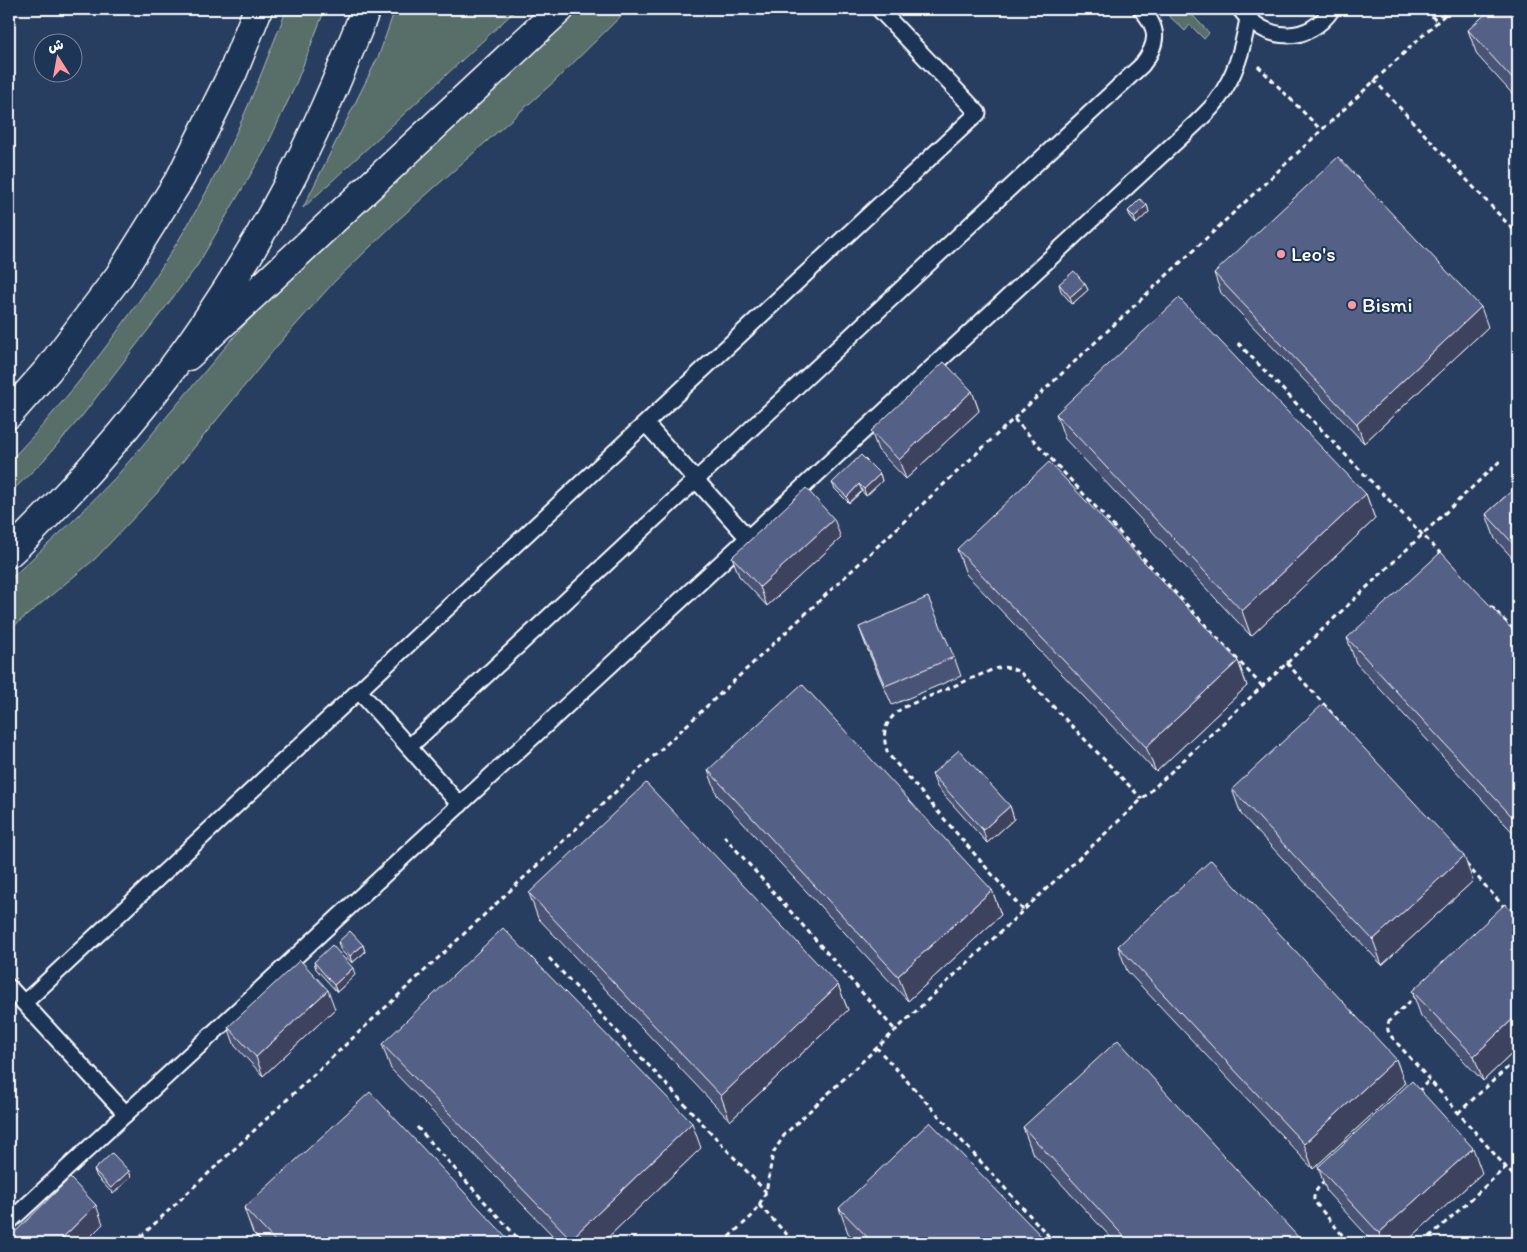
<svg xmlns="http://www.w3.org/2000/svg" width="1527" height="1252" font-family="Itim,'Playpen Sans Arabic',sans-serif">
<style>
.green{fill:#596e69;stroke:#acb6b4}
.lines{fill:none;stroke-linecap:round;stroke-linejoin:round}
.lane-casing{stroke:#fff;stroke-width:19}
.street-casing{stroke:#fff;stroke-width:31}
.secondary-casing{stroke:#fff;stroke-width:31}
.path{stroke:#fff;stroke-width:3;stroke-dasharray:5 4;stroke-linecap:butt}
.lane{stroke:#1d3557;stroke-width:15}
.street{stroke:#1d3557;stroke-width:28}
.secondary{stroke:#1d3557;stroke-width:28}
.wall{fill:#495374;stroke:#fff}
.shaded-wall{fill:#3c435e;stroke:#fff}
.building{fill:#556087;stroke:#fff}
.poi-dot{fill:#ff9aa2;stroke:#1d3557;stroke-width:2}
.labels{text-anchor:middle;stroke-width:4;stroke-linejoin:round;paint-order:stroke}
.poi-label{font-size:21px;fill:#fff;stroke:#1d3557;text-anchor:start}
</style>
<rect width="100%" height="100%" fill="#283e61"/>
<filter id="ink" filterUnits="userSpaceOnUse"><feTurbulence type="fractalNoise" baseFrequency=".02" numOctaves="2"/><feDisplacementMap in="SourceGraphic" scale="10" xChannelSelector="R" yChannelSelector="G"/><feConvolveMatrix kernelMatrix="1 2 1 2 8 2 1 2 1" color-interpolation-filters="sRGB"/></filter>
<g filter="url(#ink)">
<!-- green -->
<g class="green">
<path d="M287,9H325L295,86L265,150L197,266L82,416L43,461L9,494V462C23,446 39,431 52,414C119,335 179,249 225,156C249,108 267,58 287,9Z"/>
<polygon points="395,9 439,9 447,12 474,12 487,9 517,9 303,208 379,55"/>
<polygon points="568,9 628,9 556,80 399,219 334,282 277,346 157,493 95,559 9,630 9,580 73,521 115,478 255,312"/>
<polygon points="1169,9 1187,9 1209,33 1204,39 1190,25 1185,31 1166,13"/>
</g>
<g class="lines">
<defs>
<g id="lane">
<path d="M1240,9C1265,42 1308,45 1332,9"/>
<polyline points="646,424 748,538"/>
<polyline points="359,691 460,805"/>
<path d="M409,747L1142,65C1158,44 1160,29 1141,9"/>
<polyline points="9,987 126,1114"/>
<polyline points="24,1003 978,113 879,9"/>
<path d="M9,1222L1195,124C1202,117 1210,110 1216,102C1236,75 1242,51 1248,19"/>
</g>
<polyline id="street" points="188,356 560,9"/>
<g id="secondary">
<polyline points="9,414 48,370 119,276 181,177 233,72 258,9"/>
<path d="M9,553C30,534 50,512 70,491C154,401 228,298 286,188C317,130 342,70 366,9"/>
</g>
</defs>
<!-- lane casing -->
<use href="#lane" class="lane-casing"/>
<!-- street casing -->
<use href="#street" class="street-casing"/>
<!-- secondary casing -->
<use href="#secondary" class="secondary-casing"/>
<!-- path -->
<g class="path">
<polyline points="1426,9 1437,22"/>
<polyline points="1258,66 1321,130"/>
<polyline points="1374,80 1518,235"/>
<polyline points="1238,343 1442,555"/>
<polyline points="1014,419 1262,686"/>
<polyline points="1491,606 1518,635"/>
<polyline points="1287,663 1344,727"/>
<polyline points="724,836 895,1030"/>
<polyline points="1466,864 1505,908"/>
<path d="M1023,910L888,754C881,733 884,722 902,708L994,669C1004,666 1011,667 1021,673L1142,799"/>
<polyline points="1509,912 1518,904"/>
<polyline points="549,958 766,1192"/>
<path d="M1417,995L1389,1021C1387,1027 1387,1031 1391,1036L1518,1181"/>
<polyline points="876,1047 1055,1243"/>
<polyline points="1418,1092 1429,1080"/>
<polyline points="1458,1113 1518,1058"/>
<polyline points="417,1127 522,1243"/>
<path d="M1325,1181C1318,1188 1313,1192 1314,1201L1349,1243"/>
<polyline points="759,1205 795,1243"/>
<polyline points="134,1243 1451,9"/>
<polyline points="722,1243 751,1217 759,1205 766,1192 773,1153 785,1134 1287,663 1501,460"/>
<polyline points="1423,1243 1506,1167"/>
</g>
<!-- lane -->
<use href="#lane" class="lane"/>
<!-- street -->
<use href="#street" class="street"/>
<!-- secondary -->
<use href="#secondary" class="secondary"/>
</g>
<!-- wall -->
<g class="wall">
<polygon points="1518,9 1518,100 1477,55 1468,30"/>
<polygon points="1147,205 1149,212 1136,224 1131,218 1128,211"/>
<polygon points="1214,273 1488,327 1364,443 1221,293"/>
<polygon points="1059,284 1085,284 1088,290 1072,304 1061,291"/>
<polygon points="972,391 979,411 906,479 878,450 871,431"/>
<polygon points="1056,414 1366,494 1375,519 1251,636 1065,439"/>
<polygon points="880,474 882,481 866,496 862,491 849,503 835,489 832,483"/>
<polygon points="1518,485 1518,564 1495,539 1486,514"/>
<polygon points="841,538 767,606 739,576 732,557"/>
<polygon points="957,549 1238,661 1247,686 1156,772 966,574"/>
<polygon points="859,627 954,657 961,676 892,705 866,646"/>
<polygon points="1518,636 1518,838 1356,663 1347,638"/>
<polygon points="708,770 992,890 1001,915 908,1001 717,795"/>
<polygon points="932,774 1010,806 1014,819 987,843 937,787"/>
<polygon points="1232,789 1473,881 1382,965 1241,814"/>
<polygon points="529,893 838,985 848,1010 730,1121 538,918"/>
<polygon points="1518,918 1518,1048 1483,1081 1421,1016 1412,991"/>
<polygon points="338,942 363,945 365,952 352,963 340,949"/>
<polygon points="1118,946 1396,1059 1405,1084 1313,1169 1127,971"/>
<polygon points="314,962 355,975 337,992 316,969"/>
<polygon points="335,1009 263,1076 235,1046 228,1027"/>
<polygon points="382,1044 701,1148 602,1243 560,1243 391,1069"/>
<polygon points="1023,1127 1299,1238 1301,1243 1116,1243 1032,1152"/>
<polygon points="1318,1167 1482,1173 1405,1243 1374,1243 1327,1192"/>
<polygon points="94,1170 129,1171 131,1177 113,1194 97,1177"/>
<polygon points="244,1208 512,1243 263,1243 253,1233"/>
<polygon points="839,1208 1048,1243 858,1243 848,1233"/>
</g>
<!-- shaded-wall -->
<g class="shaded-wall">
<polygon points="1147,205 1149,212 1136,224 1134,217"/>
<polygon points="1085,284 1088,290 1072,304 1070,297"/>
<polygon points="1481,307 1488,327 1364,443 1357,424"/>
<polygon points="972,391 979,411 906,479 899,460"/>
<polygon points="880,474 882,481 866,496 864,489"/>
<polygon points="859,484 862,491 849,503 847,497"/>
<polygon points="1366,494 1375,519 1251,636 1242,611"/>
<polygon points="834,519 841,538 767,606 760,587"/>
<polygon points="1238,661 1247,686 1156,772 1146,747"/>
<polygon points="1010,806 1014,819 987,843 983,830"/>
<polygon points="1464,856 1473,881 1382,965 1373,940"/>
<polygon points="992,890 1001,915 908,1001 898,976"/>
<polygon points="363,945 365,952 352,963 350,956"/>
<polygon points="353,968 355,975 337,992 334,985"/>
<polygon points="838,985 848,1010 730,1121 721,1096"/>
<polygon points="328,990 335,1009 263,1076 256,1057"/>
<polygon points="1518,1014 1518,1048 1483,1081 1474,1056"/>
<polygon points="1396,1059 1405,1084 1313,1169 1304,1144"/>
<polygon points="692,1123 701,1148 602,1243 573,1243 571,1239"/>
<polygon points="1473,1148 1482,1173 1405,1243 1383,1243 1379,1233"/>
<polygon points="129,1171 131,1177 113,1194 111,1188"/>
<polygon points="96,1205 103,1224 84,1243 57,1243"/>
<polygon points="1299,1238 1301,1243 1293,1243"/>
</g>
<!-- building -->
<g class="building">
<polygon points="1491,9 1518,9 1518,85 1468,30"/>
<polygon points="1338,157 1481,307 1357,424 1214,273"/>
<polygon points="1140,199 1147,205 1134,217 1128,211"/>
<polygon points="1074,271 1085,284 1070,297 1059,284"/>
<polygon points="1179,298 1366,494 1242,611 1056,414"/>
<polygon points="944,362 972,391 899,460 871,431"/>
<polygon points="861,455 880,474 864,489 859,484 847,497 832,483"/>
<polygon points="1049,462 1238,661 1146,747 957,549"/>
<polygon points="1518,485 1518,549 1486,514"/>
<polygon points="806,488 834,519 760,587 732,557"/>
<polygon points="1441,552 1518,636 1518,823 1347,638"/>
<polygon points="928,597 954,657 885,686 859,627"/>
<polygon points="802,684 992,890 898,976 708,770"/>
<polygon points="1323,704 1464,856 1373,940 1232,789"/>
<polygon points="959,750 1010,806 983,830 932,774"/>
<polygon points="646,783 838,985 721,1096 529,893"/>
<polygon points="1211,860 1396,1059 1304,1144 1118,946"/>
<polygon points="1505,904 1518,918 1518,1014 1474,1056 1412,991"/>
<polygon points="503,928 692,1123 571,1239 382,1044"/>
<polygon points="350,931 363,945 350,956 338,942"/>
<polygon points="332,945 353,968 334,985 314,962"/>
<polygon points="300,960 328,990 256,1057 228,1027"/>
<polygon points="1118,1040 1299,1238 1293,1243 1130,1243 1023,1127"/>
<polygon points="1412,1081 1473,1148 1379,1233 1318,1167"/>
<polygon points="370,1092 512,1243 277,1243 244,1208"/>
<polygon points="930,1122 1048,1243 873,1243 839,1208"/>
<polygon points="112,1153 129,1171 111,1188 94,1170"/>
<polygon points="70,1178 96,1205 57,1243 9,1243 9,1238"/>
<polygon points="221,1238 226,1243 216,1243"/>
</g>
</g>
<!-- markers -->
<g class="poi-dot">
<circle cx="1281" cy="254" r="5"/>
<circle cx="1352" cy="305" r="5"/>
</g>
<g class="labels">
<!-- poi labels -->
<g class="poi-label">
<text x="1291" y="261">Leo's</text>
<text x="1362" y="312">Bismi</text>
</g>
</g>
<!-- margin -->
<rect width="1527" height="1252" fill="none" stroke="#1d3557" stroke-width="30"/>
<rect x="15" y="15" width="1497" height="1222" fill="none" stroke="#fff" stroke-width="2" filter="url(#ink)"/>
<!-- north arrow -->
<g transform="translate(58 58) rotate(349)"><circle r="24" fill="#1d3557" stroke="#77869a"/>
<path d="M0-4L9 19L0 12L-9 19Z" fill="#ff9aa2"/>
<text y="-8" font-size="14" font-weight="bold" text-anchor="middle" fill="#ffffff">ش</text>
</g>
</svg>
